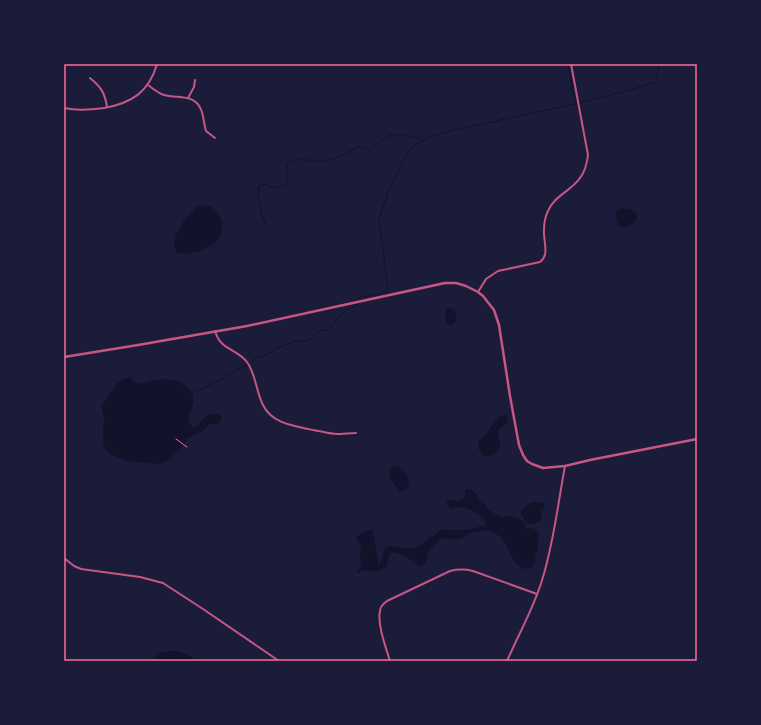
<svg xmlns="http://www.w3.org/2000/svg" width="761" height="725" font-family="Poppins,sans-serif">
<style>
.water{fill:#12122b}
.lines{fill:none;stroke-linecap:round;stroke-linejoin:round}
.stream{stroke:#12122b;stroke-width:1}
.path{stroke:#ff6b9d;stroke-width:1}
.minor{stroke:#c65784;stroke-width:2}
.tertiary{stroke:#c65784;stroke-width:2.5}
.neatline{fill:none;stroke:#ff6b9d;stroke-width:1.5}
</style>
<rect width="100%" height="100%" fill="#1b1b3a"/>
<!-- water -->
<g class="water">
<polygon points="204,205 212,207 219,214 223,224 220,236 215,243 201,251 186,254 177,253 174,246 176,234 185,219 195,208"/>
<path d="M618,209C625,208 630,209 636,212L637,217C632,226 628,229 618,225L615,214Z"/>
<path d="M449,308L454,309C458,315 457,321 452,325L447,324C445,320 445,314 446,309Z"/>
<path d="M129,377C133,379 135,383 139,383C145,384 149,380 154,380C168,378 183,379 191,392C200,406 182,414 192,427H195C203,419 210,409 222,416V419L217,424H210L205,429L198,434L188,438L186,440L181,448L169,460L163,463L154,464L129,461L111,455L105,448L103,444V430L105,418L102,412V404L118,382Z"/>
<path d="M504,415H507L508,418L506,424L498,430C497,438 504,445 496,452C493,455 489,456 484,456L478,448V445L480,439L487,433L499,416Z"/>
<path d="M392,466C393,466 394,466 395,466C404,466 418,489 400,491C394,483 385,476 392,466Z"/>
<path d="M469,489C475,491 477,495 480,500C482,501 484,502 485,504C488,507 485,506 488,509C491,512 496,514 499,516C502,518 504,516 508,516C515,516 524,519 526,526L524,528L525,529L530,528L537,530L539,537L537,541L538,545L537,551L535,558L534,565L532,568L526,569L520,567L515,562L507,547L501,537L490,530L471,532L461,539L457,540L446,538L439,540L428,552L426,563L424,565L419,567C412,560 402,553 392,552L389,554L387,566C378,574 374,571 364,570L358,573L357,570L360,569L361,564L360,554L362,549L356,537L369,530L372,529L373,531L379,567L385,548L389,546L404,548H415L424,543L428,539V537C432,537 438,534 440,530C444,529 446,530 450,530C456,531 466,530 472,529C477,528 479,526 484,526L485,525C485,522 485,522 484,519C481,516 466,506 462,507C457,507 453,509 449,509L450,507L446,502L449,500L457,501L465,498V490Z"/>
<path d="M532,502L544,503V509L541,512L542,519C537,523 534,525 527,524L521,514V510Z"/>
<path d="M169,651C180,651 189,654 197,661H153L158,653Z"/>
</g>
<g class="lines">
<!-- stream -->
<g class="stream">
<polyline points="568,64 575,103"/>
<path d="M266,226C262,214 256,198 259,186C266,181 273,191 282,186C294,180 281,169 290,162C300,154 311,164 323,161C332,160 341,156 349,152C353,151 356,147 360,147C363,148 366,150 369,151C375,148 378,142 384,138C393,132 412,135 422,140"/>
<polyline points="358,298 386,292 388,290 379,218 388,193 401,164 409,151 414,146 430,137 454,130 575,104 630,90 656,82 659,64"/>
<polyline points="192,393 196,390 202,389 211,384 219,381 230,374 251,362 254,359 268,354 277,348 295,341 307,341 312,339 315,334 319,331 328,329 332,326 340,316 346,310 351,308 358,303"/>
</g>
<!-- path -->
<polyline class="path" points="176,439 187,447"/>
<!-- minor -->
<g class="minor">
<path d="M90,78C101,87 105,93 107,107"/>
<path d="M148,85C153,89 158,93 164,95C179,99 196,93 202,112C204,119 204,125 206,131L215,138"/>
<polyline points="188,98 194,87 195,80"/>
<path d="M64,108C78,111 90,110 104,108C132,103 149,92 157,64"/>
<path d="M478,292L486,279L498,271L540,262C550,255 543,240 544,230C544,223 545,217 548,211C554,196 571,191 580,178C585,172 587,163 588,155L571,64"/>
<path d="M215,331C221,351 236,348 247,362C256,374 256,392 263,405C272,424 295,426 313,430C321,431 329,434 337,434C343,434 350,433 356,433"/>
<polyline points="64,508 64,513"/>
<polyline points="64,558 74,566 81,569 140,577 163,583 203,609 279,661"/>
<path d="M390,661C386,648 377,624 380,611C380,607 383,604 387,601L450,571C458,569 465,569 473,571L537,594"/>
<path d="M507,661C519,633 535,606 543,577C554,541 558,503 565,466"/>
</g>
<!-- tertiary -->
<polyline class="tertiary" points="64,357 138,345 247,326 408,291 445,283 456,283 466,286 478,292 483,296 494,310 499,325 510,396 519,445 523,455 527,461 532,464 543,468 565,466 590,460 697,439"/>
</g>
<!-- border -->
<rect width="761" height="725" fill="none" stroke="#1b1b3a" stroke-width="130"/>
<rect x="65" y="65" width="631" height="595" class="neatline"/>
</svg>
